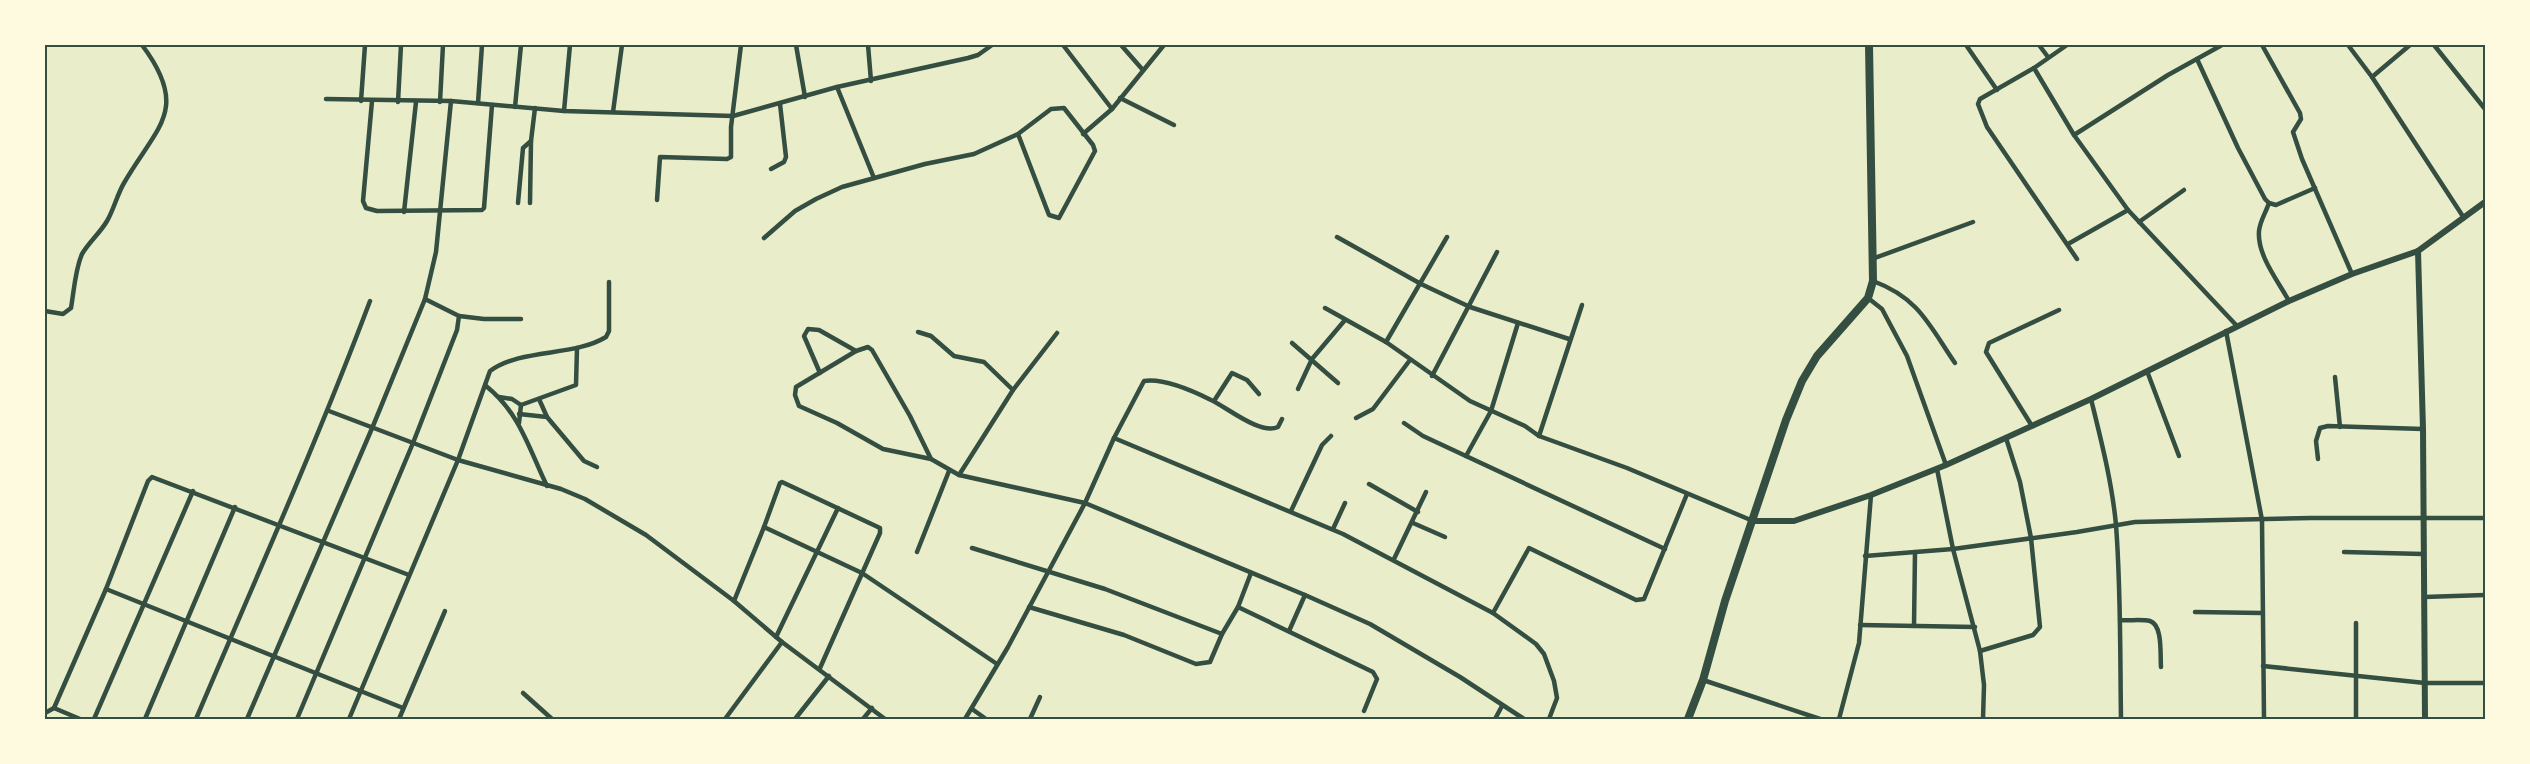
<svg xmlns="http://www.w3.org/2000/svg" width="2530" height="764" font-family="Roboto,sans-serif">
<style>
.lines{fill:none;stroke-linecap:round;stroke-linejoin:round}
.minor{stroke:#344e41;stroke-width:4.5}
.tertiary{stroke:#344e41;stroke-width:6}
.primary{stroke:#344e41;stroke-width:8}
.neatline{fill:none;stroke:#344e41;stroke-width:2}
</style>
<rect width="100%" height="100%" fill="#e9edc9"/>
<g class="lines">
<!-- minor -->
<g class="minor">
<polyline points="796,45 805,97"/>
<polyline points="868,45 871,81"/>
<polyline points="1063,45 1112,109"/>
<polyline points="1121,45 1142,69"/>
<polyline points="1966,45 1997,90"/>
<polyline points="2039,45 2048,57"/>
<polyline points="2067,45 2034,68 1980,99 1978,104 1987,127 2077,259"/>
<polyline points="2262,45 2300,113 2301,119 2293,132 2302,159 2352,274"/>
<polyline points="2348,45 2372,77 2464,218"/>
<polyline points="2434,45 2485,109"/>
<polyline points="2197,59 2238,148 2265,199 2269,203 2276,205 2315,188"/>
<polyline points="2034,68 2074,135 2128,210 2237,326"/>
<polyline points="2372,77 2410,45"/>
<polyline points="837,87 874,178"/>
<polyline points="1120,98 1174,125"/>
<polyline points="326,99 451,101 564,111 733,116 837,87 968,58 978,55 992,45"/>
<polyline points="361,101 365,45"/>
<polyline points="372,101 363,201 366,208 377,211 482,210 484,208 492,105"/>
<polyline points="398,102 401,45"/>
<polyline points="440,102 443,45"/>
<polyline points="478,103 482,45"/>
<polyline points="515,107 521,45"/>
<polyline points="564,111 570,45"/>
<polyline points="613,112 622,45"/>
<polyline points="1083,134 1112,109 1164,45"/>
<polyline points="2074,135 2168,75 2222,45"/>
<polyline points="771,169 784,162 786,157 780,104"/>
<polyline points="657,200 660,157 727,159 731,157 731,127 741,45"/>
<polyline points="518,203 523,148 531,141"/>
<polyline points="530,203 531,141 535,108"/>
<path d="M2269,203C2266,212 2260,221 2259,231C2257,255 2278,281 2289,301"/>
<polyline points="404,212 416,102"/>
<polyline points="2139,222 2184,190"/>
<polyline points="1337,237 1421,284 1470,307 1569,339"/>
<polyline points="764,238 795,211 816,199 842,187 925,164 974,154 1018,134 1051,109 1064,108 1093,145 1095,151 1059,218 1049,215 1018,134"/>
<polyline points="2068,244 2128,210"/>
<polyline points="1872,259 1973,222"/>
<path d="M1873,281C1919,298 1929,325 1955,363"/>
<polyline points="1868,298 1882,309 1907,356 1946,465"/>
<polyline points="1325,308 1386,342 1470,401 1525,426 1539,436 1627,468 1753,521"/>
<path d="M45,311L63,314L71,308C74,291 75,270 82,254C89,242 100,233 107,221C114,209 117,195 124,183C156,127 191,110 142,45"/>
<polyline points="459,316 484,319 521,319"/>
<polyline points="2226,331 2262,520 2264,719"/>
<polyline points="918,332 931,336 954,356 984,362 1013,390 959,475"/>
<polyline points="1386,342 1447,237"/>
<polyline points="1292,343 1338,383"/>
<polyline points="856,351 796,387 795,395 799,406 837,423 883,449 931,459 959,475 1085,503 1305,595 1370,624 1460,677 1524,719"/>
<polyline points="2147,371 2179,456"/>
<polyline points="820,373 804,336 808,329 819,330 856,351 868,347 872,350 910,416 931,459"/>
<polyline points="1432,376 1497,252"/>
<polyline points="2335,377 2340,427"/>
<path d="M486,386C520,413 529,449 547,486"/>
<polyline points="1298,389 1312,359 1345,320"/>
<polyline points="1013,390 1057,333"/>
<polyline points="499,397 512,399 521,405"/>
<polyline points="539,399 547,417"/>
<path d="M2091,399C2101,440 2112,482 2116,525C2121,590 2120,655 2121,719"/>
<polyline points="1214,401 1232,373 1247,380 1259,394"/>
<polyline points="329,411 458,460 561,489 585,499 646,535 734,601 782,642 885,719"/>
<polyline points="519,414 547,417 584,461 597,467"/>
<polyline points="1356,418 1373,409 1410,360"/>
<polyline points="519,423 521,405 576,385 577,348"/>
<polyline points="1404,423 1423,436 1665,549"/>
<polyline points="2032,426 1986,352 1989,343 2059,310"/>
<polyline points="1539,436 1582,305"/>
<polyline points="1114,438 1343,534 1493,613 1536,644 1544,654 1554,681 1557,698 1549,719"/>
<polyline points="1466,456 1491,411 1518,323"/>
<polyline points="2318,459 2316,441 2320,428 2328,426 2423,429"/>
<polyline points="1937,469 1953,549 1980,651 1984,685 1983,719"/>
<polyline points="1369,484 1418,512"/>
<polyline points="1291,511 1322,445 1331,436"/>
<polyline points="1413,523 1445,537"/>
<polyline points="764,527 780,483 782,482 880,528 880,533 820,668"/>
<polyline points="1333,529 1345,503"/>
<polyline points="972,548 1105,589 1222,634 1238,607 1251,573"/>
<polyline points="917,552 949,471"/>
<polyline points="2344,552 2423,554"/>
<polyline points="1865,556 1953,549 2077,532 2135,522 2311,518 2485,518"/>
<polyline points="1394,559 1426,492"/>
<polyline points="106,589 403,708"/>
<polyline points="2424,597 2485,595"/>
<polyline points="734,601 764,527 862,573 997,664"/>
<polyline points="1029,607 1124,635 1196,664 1210,662 1222,634"/>
<polyline points="1238,607 1373,672 1377,679 1364,711"/>
<polyline points="2195,612 2262,613"/>
<polyline points="1493,613 1529,548 1636,600 1644,599 1687,494"/>
<path d="M2120,620C2129,621 2141,619 2150,621C2163,625 2160,655 2161,667"/>
<polyline points="2356,623 2356,719"/>
<polyline points="1860,625 1975,627"/>
<polyline points="1914,626 1915,552"/>
<polyline points="1289,631 1305,595"/>
<polyline points="776,637 838,508"/>
<polyline points="1980,651 2033,635 2040,627 2031,538 2020,482 2006,438"/>
<polyline points="2263,666 2425,683 2485,683"/>
<polyline points="1703,680 1820,719"/>
<polyline points="523,693 552,719"/>
<polyline points="54,708 106,589 148,481 152,477 409,575"/>
<polyline points="972,709 986,719"/>
<polyline points="45,713 54,708 80,719"/>
<polyline points="94,719 193,491"/>
<polyline points="145,719 235,507"/>
<path d="M196,719C255,580 317,442 370,301"/>
<polyline points="247,719 373,426 425,299 436,252 451,101"/>
<polyline points="297,719 413,443 457,330 459,316 425,299"/>
<path d="M349,719L458,460L490,371C522,348 573,357 606,337L609,331V282"/>
<polyline points="399,719 445,611"/>
<polyline points="725,719 782,642"/>
<polyline points="795,719 829,676"/>
<polyline points="863,719 872,708"/>
<path d="M965,719L1008,647L1085,503L1114,438L1144,381C1164,378 1193,391 1211,400C1228,408 1260,435 1278,427L1282,419"/>
<polyline points="1030,719 1040,697"/>
<polyline points="1495,719 1502,706"/>
<polyline points="1839,719 1859,643 1871,495"/>
</g>
<!-- tertiary -->
<g class="tertiary">
<polyline points="2418,251 2423,429 2425,719"/>
<polyline points="1753,521 1794,521 1871,495 1946,465 2091,399 2289,301 2352,274 2418,251 2485,202"/>
</g>
<!-- primary -->
<polyline class="primary" points="1688,719 1703,680 1725,601 1786,420 1802,381 1817,356 1868,298 1873,281 1869,45"/>
</g>
<!-- border -->
<rect width="2530" height="764" fill="none" stroke="#fefae0" stroke-width="93"/>
<rect x="46" y="46" width="2438" height="672" class="neatline"/>
</svg>
